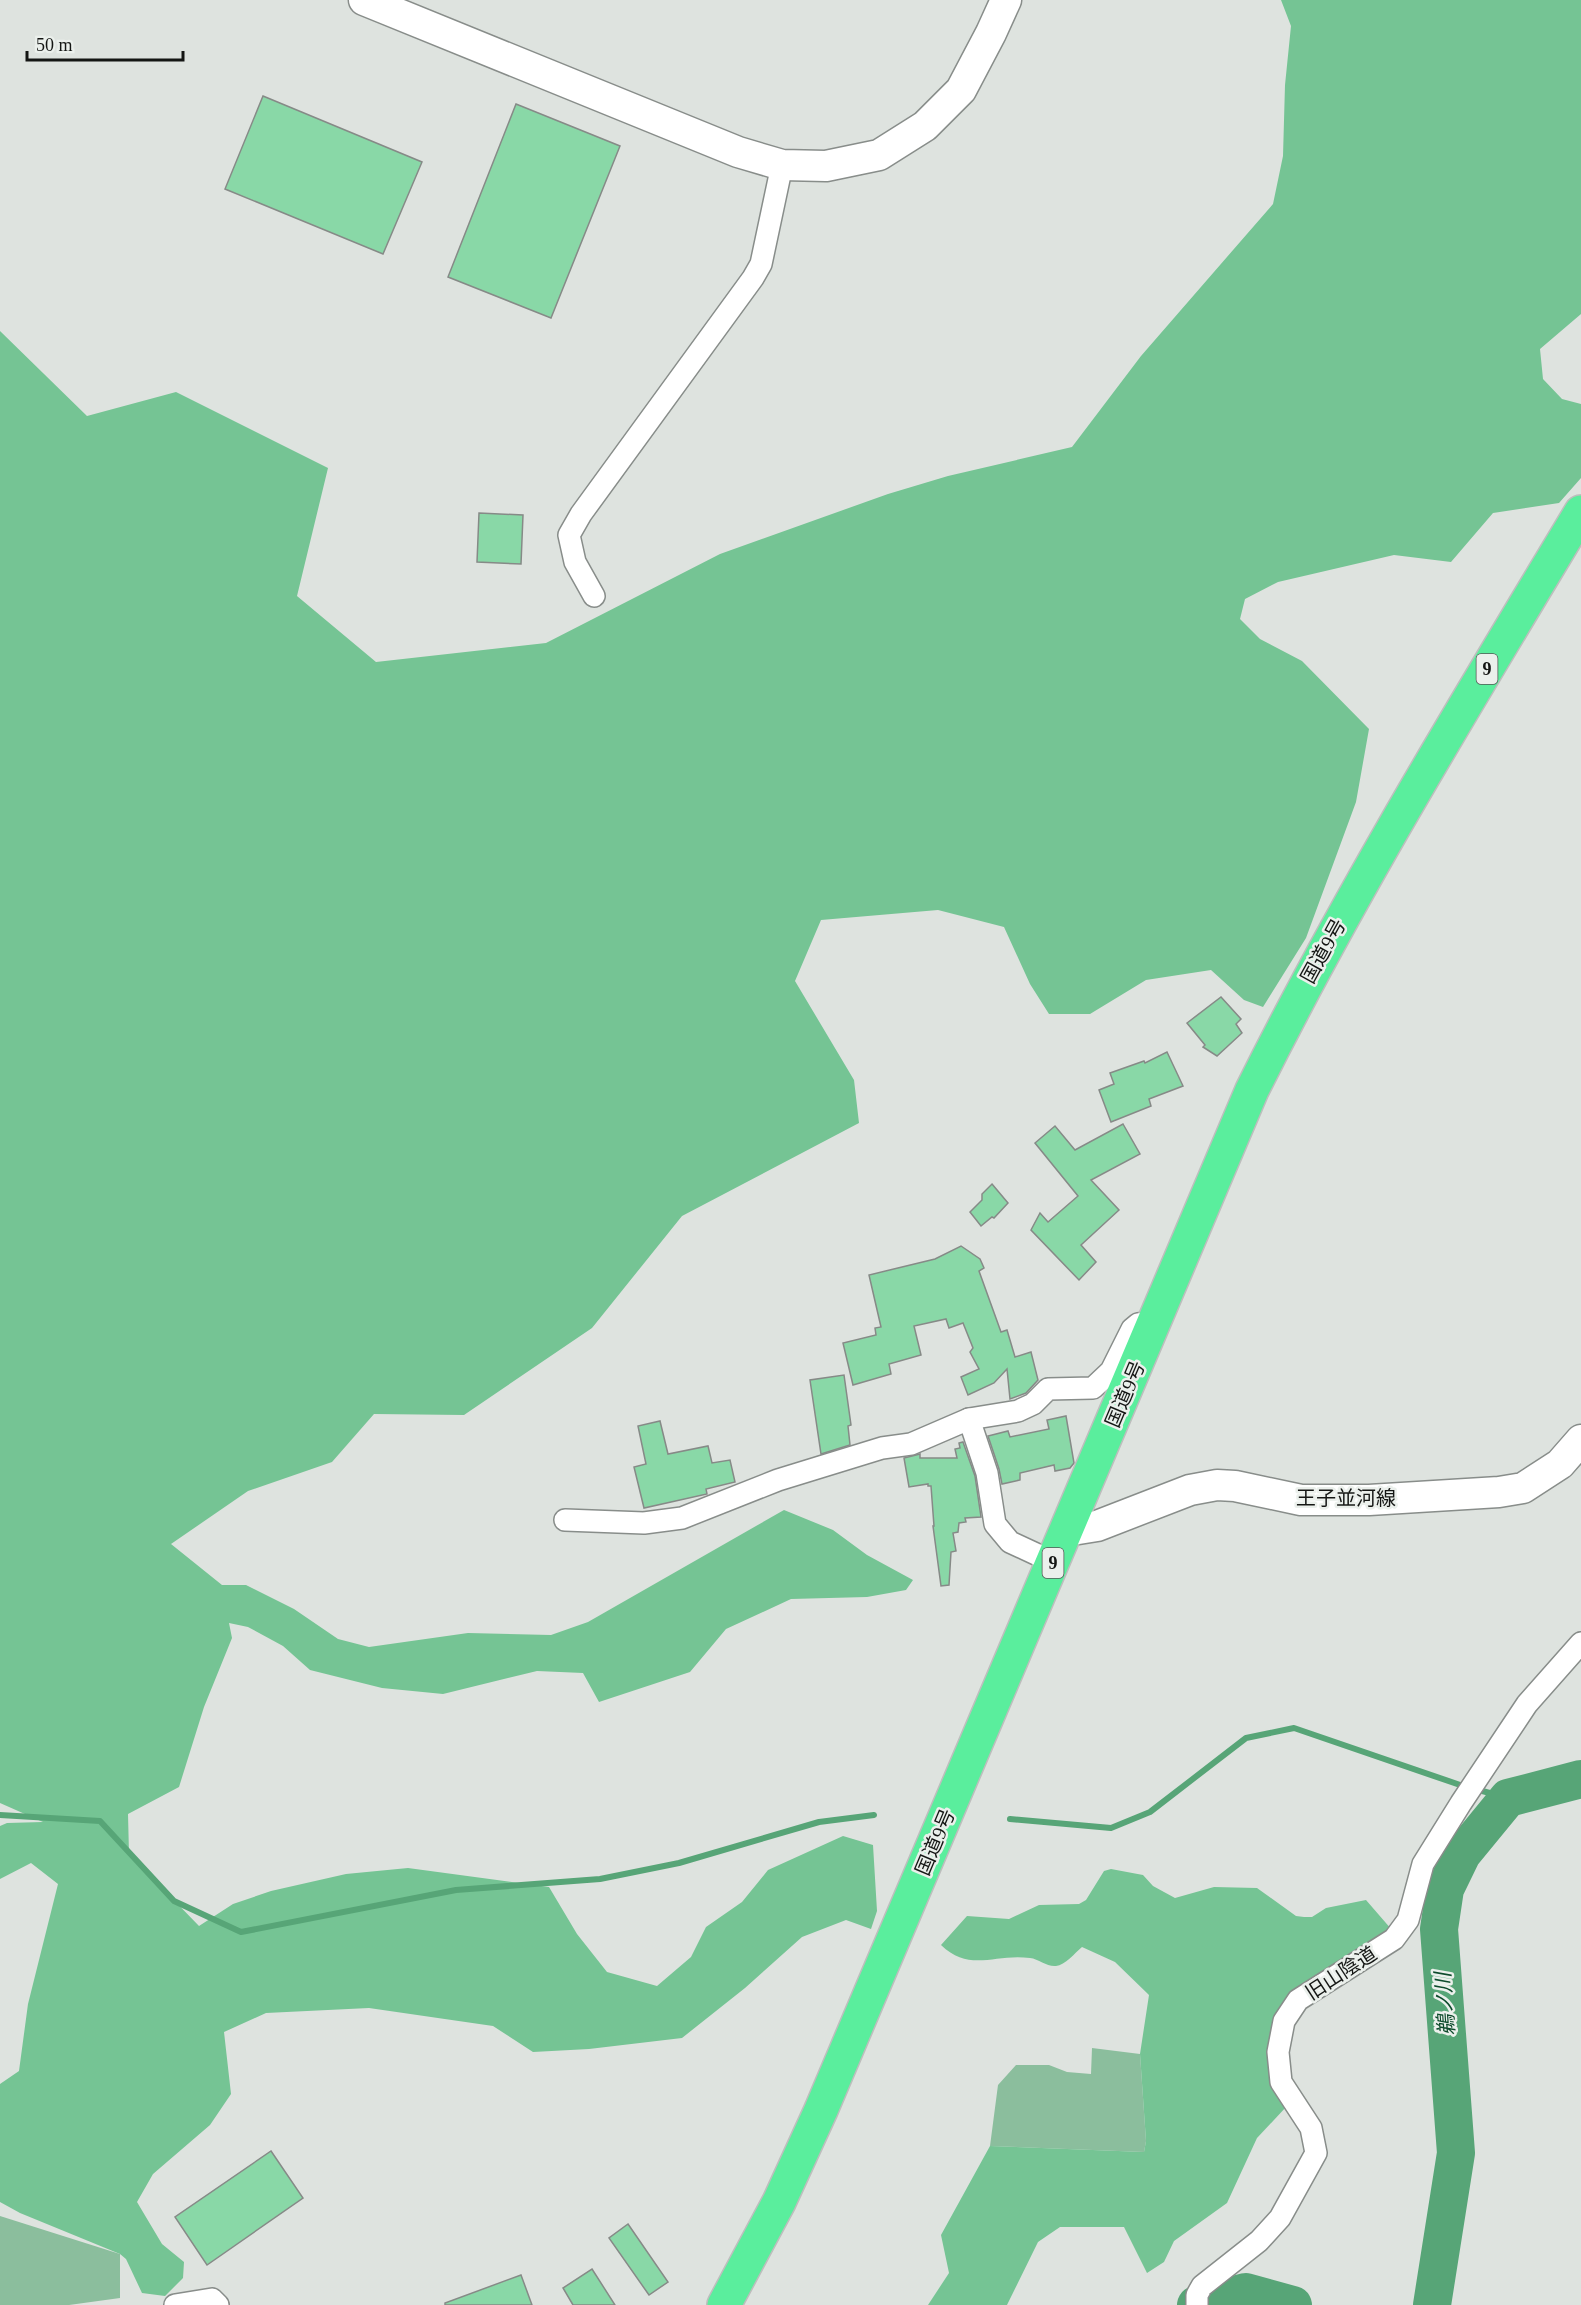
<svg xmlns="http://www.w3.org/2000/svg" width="1581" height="2305" font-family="'Times New Roman','Noto Sans JP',serif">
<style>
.green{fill:#8bbe9d}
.forest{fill:#75c494}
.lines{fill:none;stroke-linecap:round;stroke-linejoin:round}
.stream{stroke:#57a577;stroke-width:6}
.river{stroke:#57a577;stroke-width:38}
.building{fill:#89d8a7;stroke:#868a87;stroke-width:1.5}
.street-casing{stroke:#888d8a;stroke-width:24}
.secondary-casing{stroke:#888d8a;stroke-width:33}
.highway-casing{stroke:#bdbebd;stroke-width:36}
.street{stroke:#fff;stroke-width:21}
.secondary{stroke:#fff;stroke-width:30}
.highway{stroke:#5aee9d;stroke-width:33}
.labels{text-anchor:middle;stroke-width:5;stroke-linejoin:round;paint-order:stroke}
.shield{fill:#ebf0ec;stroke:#545755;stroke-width:1.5}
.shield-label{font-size:18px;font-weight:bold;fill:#141614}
.street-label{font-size:20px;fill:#141614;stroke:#ebf0ec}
.water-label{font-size:21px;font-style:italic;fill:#0d4b2c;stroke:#ebf0ec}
</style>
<rect width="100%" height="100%" fill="#dee3df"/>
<!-- green -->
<g class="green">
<polygon points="1092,2048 1140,2054 1146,2141 1144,2152 990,2146 998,2085 1016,2065 1049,2065 1067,2072 1091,2074"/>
<polygon points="0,2216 120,2254 120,2298 69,2305 0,2305"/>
</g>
<!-- forest -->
<g class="forest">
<polygon points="1281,0 1581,0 1581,314 1540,349 1543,379 1562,399 1581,404 1581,478 1559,503 1493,513 1451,562 1394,555 1278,582 1245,599 1240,619 1260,639 1302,661 1369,729 1356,802 1306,938 1263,1007 1244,1000 1211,970 1146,980 1090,1014 1049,1014 1030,984 1004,927 938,910 821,920 795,981 854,1080 859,1123 682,1216 592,1328 464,1415 374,1414 332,1462 248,1491 171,1544 222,1585 246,1585 294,1609 338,1639 369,1647 468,1633 551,1635 588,1622 784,1510 833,1530 867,1555 913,1580 906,1590 867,1597 791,1599 726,1629 690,1672 599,1702 583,1673 537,1671 443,1694 382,1688 310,1670 283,1646 248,1627 229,1623 232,1638 204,1707 179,1787 128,1814 129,1854 199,1926 233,1904 271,1891 346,1874 408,1868 549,1887 577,1934 607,1972 657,1986 691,1957 706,1927 742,1902 768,1870 843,1836 873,1845 877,1911 871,1929 846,1920 802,1937 745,1988 682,2038 589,2049 533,2052 493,2026 369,2008 266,2013 224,2032 231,2094 210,2125 153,2174 137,2202 162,2244 184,2262 183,2278 165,2296 142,2293 126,2259 120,2254 20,2213 0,2202 0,2084 19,2071 28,2004 58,1884 31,1863 0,1879 0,1826 7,1823 43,1822 0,1803 0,331 87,416 176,392 328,468 297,596 376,662 546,643 720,554 888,494 948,476 1072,447 1141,356 1273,204 1283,156 1285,85 1291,26"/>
<path d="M1111,1869L1143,1875L1153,1886L1175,1898L1214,1887L1257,1888L1296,1916L1304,1917H1312L1326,1908L1366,1900L1392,1930L1289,1996L1272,2025L1269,2065L1287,2106L1257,2138L1227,2203L1174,2241L1164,2262L1147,2273L1124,2227H1060L1038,2242L1007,2305H928L949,2273L941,2235L990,2146L1144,2152L1146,2141L1140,2054L1149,1995L1115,1962L1082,1947C1075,1953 1065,1965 1056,1966C1047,1967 1039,1959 1030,1958C995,1953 970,1973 941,1945L967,1916L1009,1919L1039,1905L1079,1904L1086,1900L1104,1871Z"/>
</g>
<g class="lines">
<!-- stream -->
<g class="stream">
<polyline points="1475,1789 1508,1798"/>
<polyline points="0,1815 100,1821 174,1901 241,1932 456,1890 600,1879 679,1863 819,1822 874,1815"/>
<polyline points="1010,1819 1111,1828 1150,1812 1246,1738 1294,1728 1466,1787"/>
</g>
<!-- river -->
<g class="river">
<polyline points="1196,2305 1246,2292 1293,2305"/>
<polyline points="1432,2305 1456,2153 1439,1929 1445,1889 1462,1854 1508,1798 1581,1779"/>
</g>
</g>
<!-- building -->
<g class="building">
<polygon points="263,96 422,162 383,254 225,189"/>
<polygon points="516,104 620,146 551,318 448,277"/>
<polygon points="479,513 523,515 521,564 477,562"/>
<polygon points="1221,997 1241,1019 1236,1024 1242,1033 1217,1056 1203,1047 1205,1045 1187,1023"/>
<polygon points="1167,1052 1183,1086 1149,1099 1151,1106 1111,1122 1099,1090 1114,1084 1110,1073 1144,1061 1145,1063"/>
<polygon points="1123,1124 1140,1154 1091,1180 1119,1210 1081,1245 1096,1262 1079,1280 1031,1230 1040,1213 1048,1222 1078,1196 1035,1143 1055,1126 1075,1150"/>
<polygon points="992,1184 1008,1203 994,1218 992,1217 981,1226 970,1212 982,1200 982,1194"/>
<polygon points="961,1246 980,1259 984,1268 979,1271 1001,1332 1007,1330 1015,1357 1031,1352 1038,1380 1026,1393 1010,1399 1007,1369 994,1383 968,1395 961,1377 979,1369 970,1352 973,1348 963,1323 949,1328 946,1319 914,1326 921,1355 889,1364 891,1374 853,1385 843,1343 876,1335 875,1328 881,1327 869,1275 935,1259"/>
<polygon points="844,1375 851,1425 848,1426 850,1445 821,1454 810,1380"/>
<polygon points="1066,1416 1074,1463 1070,1468 1055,1471 1054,1465 1020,1473 1020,1480 1002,1484 999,1469 988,1436 1008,1431 1010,1437 1049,1429 1047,1420"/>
<polygon points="660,1421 668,1454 708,1446 712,1463 730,1460 735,1482 706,1489 707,1494 644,1508 634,1467 646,1464 638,1426"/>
<polygon points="963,1442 975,1476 981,1517 965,1518 966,1522 959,1523 958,1532 953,1533 956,1551 951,1552 949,1585 941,1586 933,1526 934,1526 931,1486 928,1486 928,1484 909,1487 904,1458 920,1454 920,1458 957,1458 955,1449 960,1448 959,1443"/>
<polygon points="271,2151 303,2198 207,2265 175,2217"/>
<polygon points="628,2224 668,2282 649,2295 609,2238"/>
<polygon points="592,2269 615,2305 573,2305 563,2288"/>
<polygon points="521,2275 532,2305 445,2305 445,2303"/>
</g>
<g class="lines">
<defs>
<g id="street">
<polyline points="594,596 575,562 569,535 581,514 753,278 761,264 782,165"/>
<polyline points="969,1419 987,1473 995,1524 1010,1542 1053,1562"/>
<polyline points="565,1520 644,1523 682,1518 778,1480 882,1448 911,1444 969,1419 1018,1411 1033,1404 1048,1389 1093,1388 1111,1371 1132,1329 1138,1324 1155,1322"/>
<polyline points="175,2305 212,2299 218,2305"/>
<polyline points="1197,2305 1197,2295 1202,2286 1259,2241 1280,2218 1316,2153 1311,2128 1281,2082 1278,2052 1284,2021 1298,2000 1394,1939 1408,1920 1423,1864 1461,1803 1527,1704 1581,1643"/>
</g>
<g id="secondary">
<polyline points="364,0 738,152 782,165 826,166 879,155 925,126 961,90 991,33 1006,0"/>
<polyline points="1066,1531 1097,1526 1190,1490 1217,1485 1235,1486 1301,1500 1369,1500 1499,1492 1523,1488 1560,1464 1581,1440"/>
</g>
<path id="highway" d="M724,2305L779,2202L821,2110L1252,1090C1351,891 1467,702 1581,512"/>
</defs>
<!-- street casing -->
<use href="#street" class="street-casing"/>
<!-- secondary casing -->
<use href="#secondary" class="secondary-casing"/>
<!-- highway casing -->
<use href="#highway" class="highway-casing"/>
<!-- street -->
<use href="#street" class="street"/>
<!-- secondary -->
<use href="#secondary" class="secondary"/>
<!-- highway -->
<use href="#highway" class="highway"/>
</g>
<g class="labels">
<!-- shield labels -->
<g class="shield">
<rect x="1476.5" y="654" width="21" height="30" rx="4.5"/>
<rect x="1042.5" y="1548" width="21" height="30" rx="4.5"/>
</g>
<g class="shield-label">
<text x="1487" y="675">9</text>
<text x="1053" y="1569">9</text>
</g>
<!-- street labels -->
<g class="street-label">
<text transform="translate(1323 951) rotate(-61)" y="7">国道9号</text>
<text transform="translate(1125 1394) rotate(-67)" y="7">国道9号</text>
<text x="1346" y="1505">王子並河線</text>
<text transform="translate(935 1842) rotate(-67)" y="7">国道9号</text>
<text transform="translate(1341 1973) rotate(-33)" y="7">旧山陰道</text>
</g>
<!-- water labels -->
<g class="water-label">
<text transform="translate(1445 2004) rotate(-94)" y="7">鵜ノ川</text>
</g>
</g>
<!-- scale -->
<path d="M27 51v9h156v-9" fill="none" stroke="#141614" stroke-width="3"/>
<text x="36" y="51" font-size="18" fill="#141614" stroke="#ebf0ec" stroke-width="4.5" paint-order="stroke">50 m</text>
</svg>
